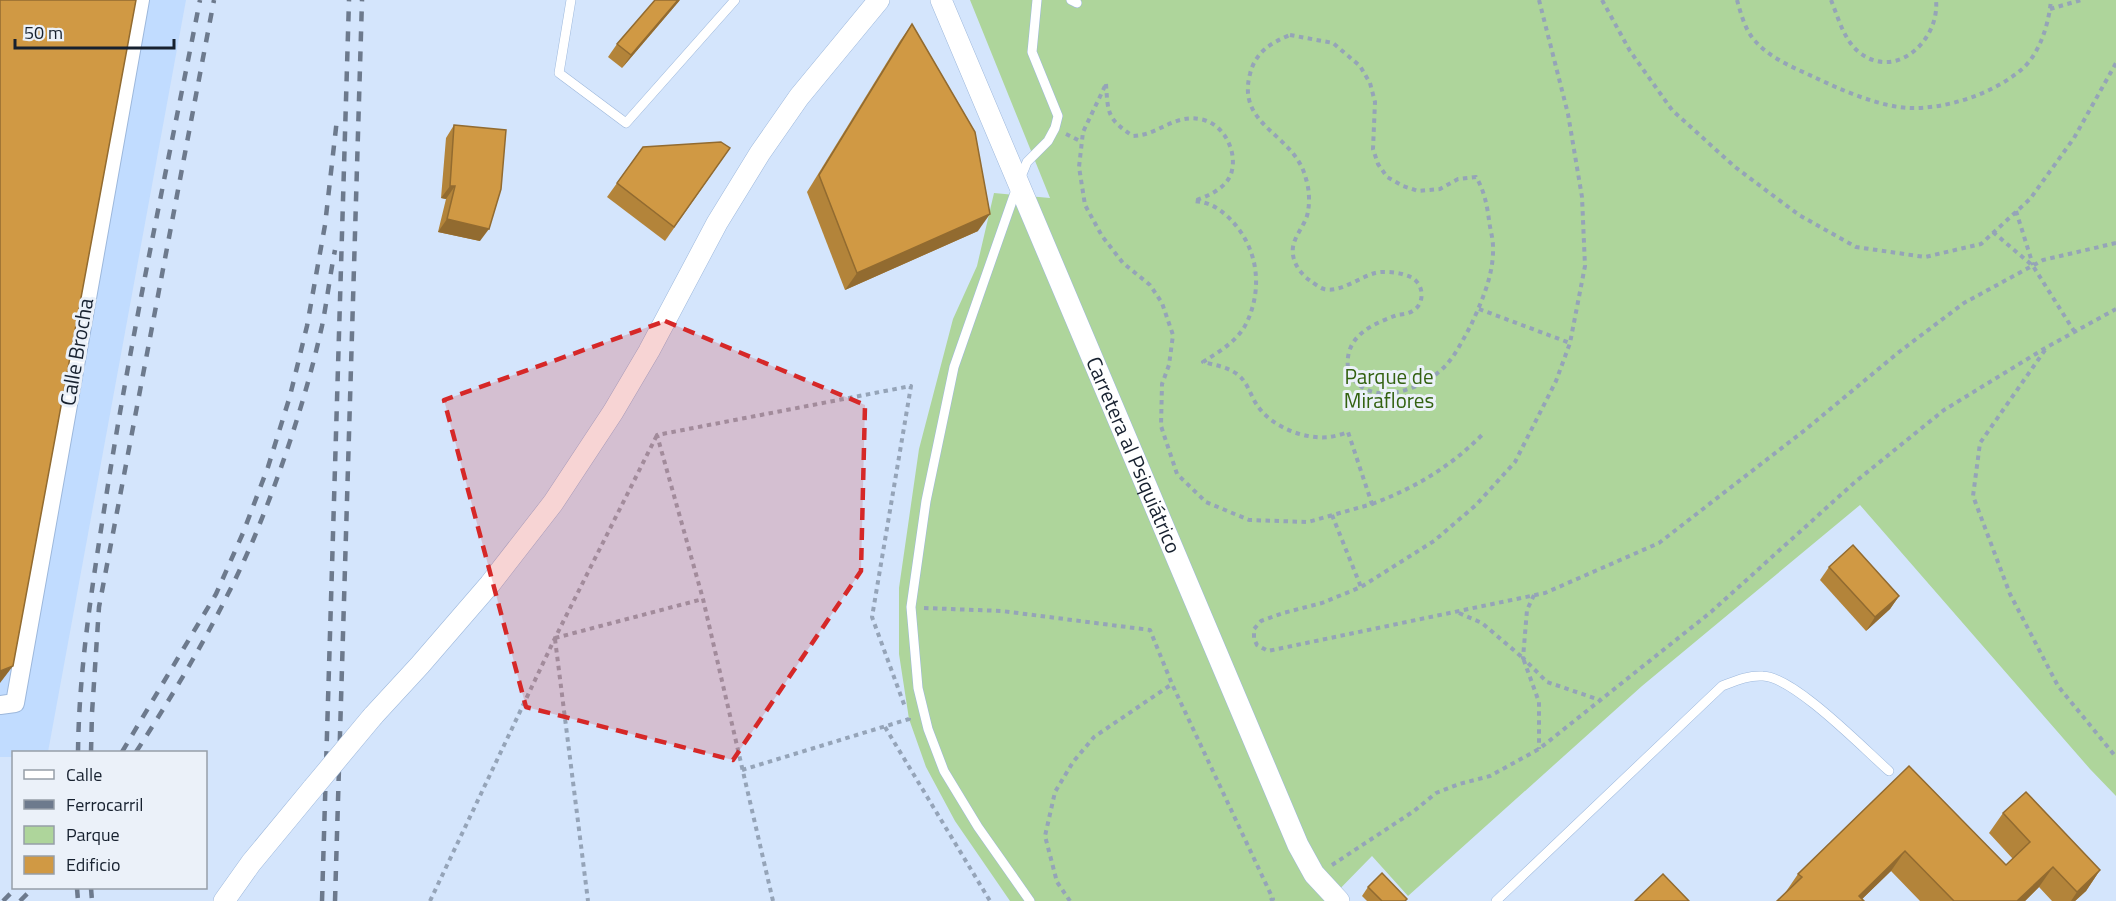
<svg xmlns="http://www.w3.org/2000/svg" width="2116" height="901" font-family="'Titillium Web',sans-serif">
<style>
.built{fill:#c1dcff}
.green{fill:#aed59b}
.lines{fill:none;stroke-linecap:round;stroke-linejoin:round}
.service-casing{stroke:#9db8dc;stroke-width:10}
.minor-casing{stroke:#9db8dc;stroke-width:20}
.tertiary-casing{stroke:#9db8dc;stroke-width:22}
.path{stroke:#95a4b8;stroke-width:4;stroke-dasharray:4.5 4.5;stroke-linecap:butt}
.service{stroke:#fff;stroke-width:9}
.minor{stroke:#fff;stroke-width:18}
.tertiary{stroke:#fff;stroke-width:21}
.rail{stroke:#6d7a8d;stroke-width:4.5;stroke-dasharray:10 10;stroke-linecap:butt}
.tertiary-bridge-casing{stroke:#9db8dc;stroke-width:22;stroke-linecap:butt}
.tertiary-bridge{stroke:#fff;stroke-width:21}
.wall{fill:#b3843a}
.shaded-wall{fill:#926b30}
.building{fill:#d09944;stroke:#926b30;stroke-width:1.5}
.marked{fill:#d62828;fill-opacity:0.2;stroke:#d62828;stroke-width:4.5;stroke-dasharray:12 8;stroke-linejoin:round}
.labels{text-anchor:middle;stroke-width:6;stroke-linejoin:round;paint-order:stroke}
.street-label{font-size:21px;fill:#17212f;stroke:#ebf1f9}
.park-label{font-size:21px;fill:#336211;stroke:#ebf1f9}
</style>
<rect width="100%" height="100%" fill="#d4e5fc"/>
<!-- built -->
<polygon class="built" points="0,0 186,0 48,752 14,752 13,757 0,757"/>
<!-- green -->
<polygon class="green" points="970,0 2116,0 2116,796 2090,769 1860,505 1642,686 1408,896 1372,856 1328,901 1010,901 955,821 926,767 909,719 899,654 899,588 919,449 953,319 977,266 994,193 1050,198"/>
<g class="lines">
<defs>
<g id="service">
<polyline points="571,0 559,73 626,123 735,0"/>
<polyline points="1071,0 1077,3"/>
<polyline points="1030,901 978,827 944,771 928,729 918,688 911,607 926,501 954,367 1018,184 1027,162 1048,141 1055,128 1058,116 1032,52 1037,0"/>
<path d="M1496,901L1722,686C1735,681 1748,675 1763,676C1794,677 1863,748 1889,771"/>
</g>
<polyline id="minor" points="0,705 15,703 140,0"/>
<g id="tertiary">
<path id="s1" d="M941,0L1298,845L1314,874L1339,901"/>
<polyline points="373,716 420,665 490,584 553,503 613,412 649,351 717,223 760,153 799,97 879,0"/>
<polyline points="224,901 251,863 313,788"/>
</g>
</defs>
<!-- service casing -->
<use href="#service" class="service-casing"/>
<!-- minor casing -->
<use href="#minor" class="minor-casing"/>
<!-- tertiary casing -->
<use href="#tertiary" class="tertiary-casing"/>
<!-- path -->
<g class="path">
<polyline points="1539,0 1568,114 1582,197 1585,266 1570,343 1556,381 1515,462 1476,505 1434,541 1361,587 1322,603 1283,613 1261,621 1254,629 1254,639 1257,645 1268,651 1545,593 1659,543 1805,430 1899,352 1964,303 2043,260 2116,243"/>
<polyline points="1602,0 1630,51 1672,110 1735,167 1799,215 1856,247 1925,257 1981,244 2030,199 2074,138 2116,63"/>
<path d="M1737,0C1741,14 1745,30 1755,41C1770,58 1794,68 1814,77C1841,90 1880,107 1910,108C1947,109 1992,94 2021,70C2040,54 2049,23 2051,0"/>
<path d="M1831,0C1838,17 1844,41 1860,53C1897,81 1940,39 1936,0"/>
<polyline points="2050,9 2081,0"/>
<path d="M1290,35L1333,43L1360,66L1370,83L1375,102L1373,149L1378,164L1387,177L1403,186L1418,191L1440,189L1458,179L1476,177C1484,190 1487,205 1489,220C1490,229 1493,238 1493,247C1494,274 1482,301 1471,325C1464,338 1457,352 1448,363C1427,388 1371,411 1350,374C1347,367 1347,360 1349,352C1355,331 1378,322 1397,315C1403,314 1409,314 1414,310C1423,304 1424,290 1417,282C1413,277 1408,276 1402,274C1394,272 1382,271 1375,273C1360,277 1340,293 1324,289C1320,288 1315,284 1312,282C1298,273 1288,256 1295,240C1299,230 1307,221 1308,211C1310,201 1309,188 1306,179C1295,133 1236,127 1250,74C1255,53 1270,43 1290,35Z"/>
<path d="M1106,84C1108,113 1107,119 1133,136C1160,135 1175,112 1204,120C1225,126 1238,153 1231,174C1225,189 1208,196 1194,201C1208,202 1217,207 1227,216C1257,244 1264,285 1247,322C1238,341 1220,351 1203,362C1215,365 1227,367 1237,374C1248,382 1250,395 1257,405C1271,427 1305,440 1330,437C1336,436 1343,434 1348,432L1372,504L1308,522L1249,520L1206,502L1177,474L1161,426L1162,384L1169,365L1173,335L1162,303L1150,285L1123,263L1102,236L1085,205L1079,167L1083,132Z"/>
<polyline points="1066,134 1082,142"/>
<polyline points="2016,211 2033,265"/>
<polyline points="1993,232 2033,266 2074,331"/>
<polyline points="1479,309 1570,343"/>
<polyline points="2045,350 1980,443 1973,496 2010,594 2058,686 2116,757"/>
<path d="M1372,504C1415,488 1450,467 1482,435"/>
<polyline points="1332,515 1361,587"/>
<polyline points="1534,595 1527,610 1523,658 1547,682 1600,700"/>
<polyline points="924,608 1002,611 1150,630 1172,684 1273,899 1269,901"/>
<polyline points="1459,613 1482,623 1523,658 1539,702 1539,749"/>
<polyline points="555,638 703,599"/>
<polyline points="555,639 588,901"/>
<polyline points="885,727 990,901"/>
<polyline points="742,770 909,719 909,717"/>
<polyline points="1332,865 1414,811 1436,793 1459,784 1490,776 1539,749 1711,612 1855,482 1944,410 2047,347 2116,309"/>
<polyline points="430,901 555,638 657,435"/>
<polyline points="773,901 703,599 657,435 911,386 872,617 905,707"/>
<polyline points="1070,901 1057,882 1045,836 1055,792 1073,762 1094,737 1172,684"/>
</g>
<!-- service -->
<use href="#service" class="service"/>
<!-- minor -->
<use href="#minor" class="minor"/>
<!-- tertiary -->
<use href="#tertiary" class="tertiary"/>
<!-- rail -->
<g class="rail">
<path d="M78,752C79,669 92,587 105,504C131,335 167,168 200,0"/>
<polyline points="91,752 92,713 99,607 214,0"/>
<polyline points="122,752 216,594 243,533 268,467 290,396 307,326 325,225 337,119"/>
<path d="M136,752C180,684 222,613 254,538C282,470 306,398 322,326C327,301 330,275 335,250"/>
<polyline points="77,888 78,901"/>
<polyline points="91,888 92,901"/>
<polyline points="3,901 16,888"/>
<polyline points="20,901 33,888"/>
<polyline points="322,901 349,0"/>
<polyline points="335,901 362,0"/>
</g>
<defs>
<polyline id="tertiary-bridge" points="313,788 373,716"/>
</defs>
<!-- tertiary-bridge casing -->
<use href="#tertiary-bridge" class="tertiary-bridge-casing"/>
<!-- tertiary-bridge -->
<use href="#tertiary-bridge" class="tertiary-bridge"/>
</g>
<!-- wall -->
<g class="wall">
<polygon points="680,0 622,68 608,57 617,44"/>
<polygon points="912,24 978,231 845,290 807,192 900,41"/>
<polygon points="454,125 480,241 438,232 446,199 441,198 446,138"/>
<polygon points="643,147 730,148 665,241 607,197"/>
<polygon points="1829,567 1899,596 1890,609 1866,631 1820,580"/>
<polygon points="1909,766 2006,865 2013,859 1989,833 2003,813 2100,870 2086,891 2075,901 2052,901 2039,887 2025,901 1920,901 1891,871 1862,899 1785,893 1798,874"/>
<polygon points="1368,887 1405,901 1367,901 1362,896"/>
</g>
<!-- shaded-wall -->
<g class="shaded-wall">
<polygon points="678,0 680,0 622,68 631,55"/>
<polygon points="450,186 455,186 446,199 441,198"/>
<polygon points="990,214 978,231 845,290 857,273"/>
<polygon points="447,219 489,229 480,241 438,232"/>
<polygon points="1899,596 1890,609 1866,631 1875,617"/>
<polygon points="13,666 0,683 0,671"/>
<polygon points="1905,851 1891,871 1860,901 1859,896"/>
<polygon points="2053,867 2039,887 2025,901 2017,901"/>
<polygon points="2100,870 2086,891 2075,901 2071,901 2077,892"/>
</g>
<!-- building -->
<g class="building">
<polygon points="0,0 136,0 13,666 0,671"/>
<polygon points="655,0 678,0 631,55 617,44"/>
<polygon points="912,24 975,132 990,214 857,273 819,175"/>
<polygon points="454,125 506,130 501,189 489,229 447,219 455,186 450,186"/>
<polygon points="721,142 730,148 674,227 617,183 643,147"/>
<polygon points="1853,545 1899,596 1875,617 1829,567"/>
<polygon points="1909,766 2006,865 2030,842 2003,813 2026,792 2100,870 2077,892 2053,867 2017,901 1954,901 1905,851 1859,896 1864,901 1777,901 1802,877 1798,874"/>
<polygon points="1382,873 1407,899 1405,901 1382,901 1368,887"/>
<polygon points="1663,874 1689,901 1635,901"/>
</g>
<!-- marked area -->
<path class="marked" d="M665,321L865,405L861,571L733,760L526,707L444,400Z"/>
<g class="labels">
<!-- street labels -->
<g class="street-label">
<text transform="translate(77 352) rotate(-80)" y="7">Calle Brocha</text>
<text dy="7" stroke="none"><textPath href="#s1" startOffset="494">Carretera al Psiquiátrico</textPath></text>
</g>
<!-- park labels -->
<g class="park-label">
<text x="1389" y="384">Parque de<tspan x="1389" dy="24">Miraflores</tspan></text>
</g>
</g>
<!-- legend -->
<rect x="12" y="751" width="195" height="138" fill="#ebf1f9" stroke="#969ea8" stroke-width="1.5"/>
<rect x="24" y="770" width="30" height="9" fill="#ffffff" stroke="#969ea8" stroke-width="1.5"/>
<text x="66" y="781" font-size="18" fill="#17212f">Calle</text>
<rect x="24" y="800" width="30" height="9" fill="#6d7a8d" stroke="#969ea8" stroke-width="1.5"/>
<text x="66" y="811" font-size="18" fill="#17212f">Ferrocarril</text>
<rect x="24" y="826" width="30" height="18" fill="#aed59b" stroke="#969ea8" stroke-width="1.5"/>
<text x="66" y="841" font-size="18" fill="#17212f">Parque</text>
<rect x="24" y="856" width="30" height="18" fill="#d09944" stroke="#969ea8" stroke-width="1.5"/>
<text x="66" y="871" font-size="18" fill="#17212f">Edificio</text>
<!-- scale -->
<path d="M15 39v9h159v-9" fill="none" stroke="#17212f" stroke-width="3"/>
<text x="24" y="39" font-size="18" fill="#17212f" stroke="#ebf1f9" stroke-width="4.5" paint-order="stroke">50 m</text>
</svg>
